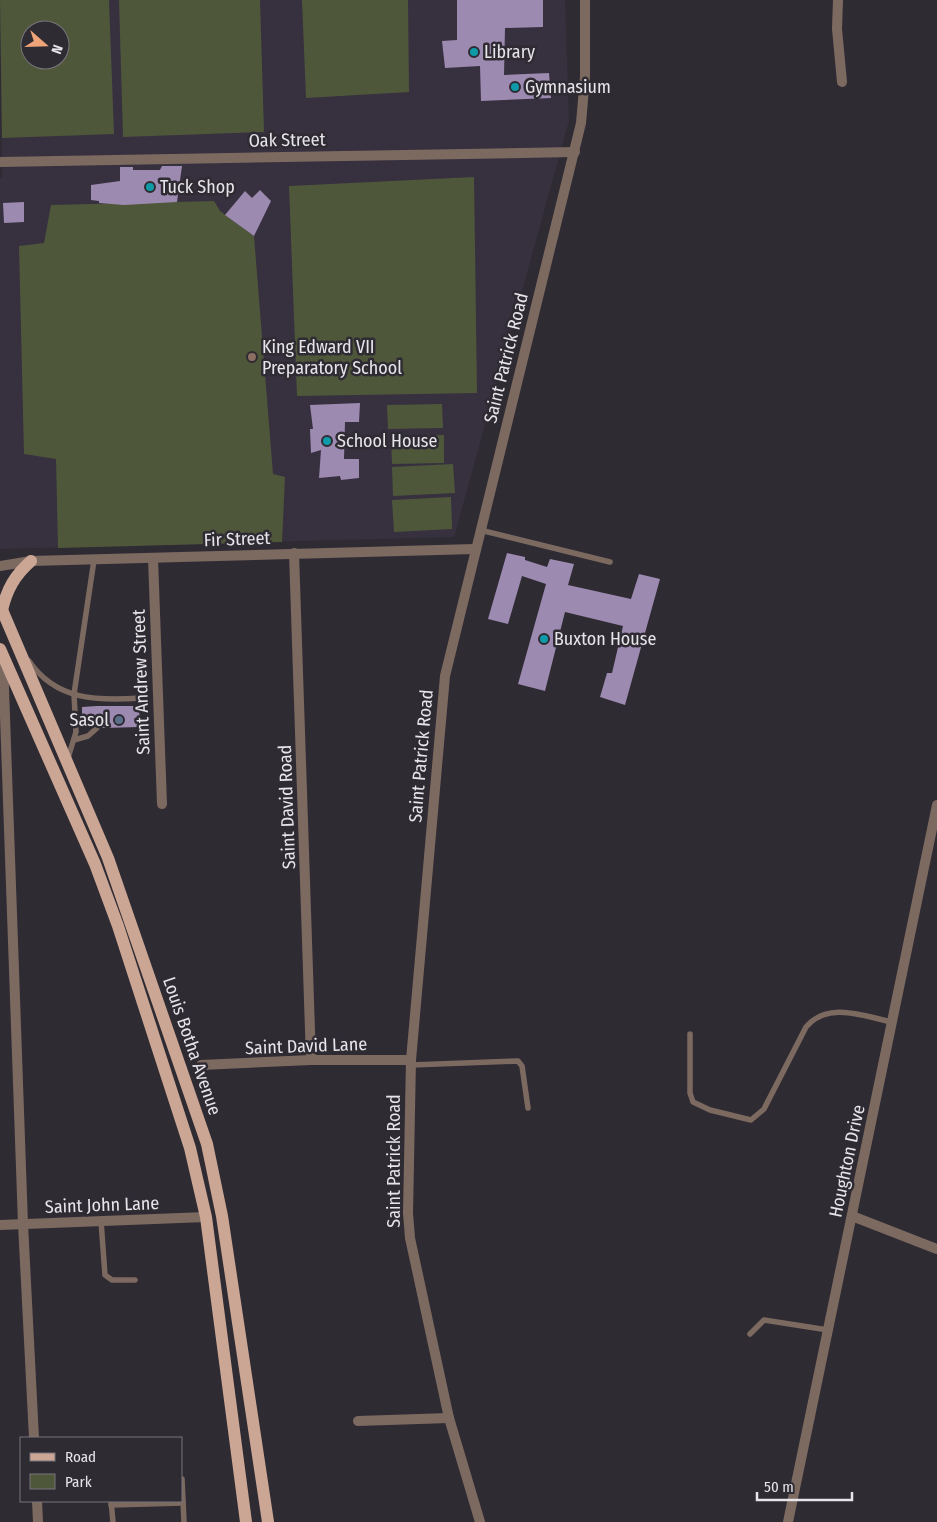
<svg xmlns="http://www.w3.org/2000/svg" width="937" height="1522" font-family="'Fira Sans Condensed',sans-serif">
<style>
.built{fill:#37303f;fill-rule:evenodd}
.green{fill:#4f573b;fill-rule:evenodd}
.building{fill:#9d8ab1}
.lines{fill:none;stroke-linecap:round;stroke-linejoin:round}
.service{stroke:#7c6a61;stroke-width:5.5}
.minor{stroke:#7c6a61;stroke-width:10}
.tertiary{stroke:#7c6a61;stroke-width:10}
.primary{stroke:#cca694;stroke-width:12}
.culture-dot{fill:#0f9aa8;stroke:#2f2b33;stroke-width:2}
.education-dot{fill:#8d6e63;stroke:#2f2b33;stroke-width:2}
.service-dot{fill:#5c6f8a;stroke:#2f2b33;stroke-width:2}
.labels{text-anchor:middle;stroke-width:5;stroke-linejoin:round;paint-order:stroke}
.poi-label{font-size:18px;fill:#e7e4ea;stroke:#2f2b33;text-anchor:start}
.street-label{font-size:18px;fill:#e7e4ea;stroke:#2f2b33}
</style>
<rect width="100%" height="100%" fill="#2f2b33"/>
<!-- built -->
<path class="built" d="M0,0H565L569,121L454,537L0,549V178L2,177ZM30,30H60V60H30Z"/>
<!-- green -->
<g class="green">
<path d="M0,0H109L114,134L2,138ZM30,30H60V60H30Z"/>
<polygon points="119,0 260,0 264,132 123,137"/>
<polygon points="302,0 408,0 409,92 306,98"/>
<polygon points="474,177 477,393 297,396 289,186"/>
<polygon points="214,201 220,211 254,236 273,474 285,477 282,542 58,548 56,459 24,454 19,246 44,243 51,205"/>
<polygon points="442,404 443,428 388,429 387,405"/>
<polygon points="444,435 444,463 392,464 391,437"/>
<polygon points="453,464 455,493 393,496 392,467"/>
<polygon points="451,497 452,529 394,532 392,500"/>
</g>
<!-- building -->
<g class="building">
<polygon points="457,0 543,0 543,27 505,28 504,75 549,73 551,98 481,101 480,66 445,68 442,41 457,40"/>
<polygon points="162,166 182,166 177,202 124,205 99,203 99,201 91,200 91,185 120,181 120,167 133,167 133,170 160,170"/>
<polygon points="260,190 271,201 254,236 225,215 245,191 252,198"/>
<polygon points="24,202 24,222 4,223 3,203"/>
<polygon points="360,403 359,422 345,422 344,459 359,459 359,478 341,480 340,476 319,478 321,450 311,453 310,429 313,429 310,405"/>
<polygon points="507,553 525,557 525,560 547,567 550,559 574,564 568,585 631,599 639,574 660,579 625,705 600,697 607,673 612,673 623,626 565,612 545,691 518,684 546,584 522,576 508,624 488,619"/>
<polygon points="97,706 139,706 140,727 102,728 97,723 90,728 82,727 82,707"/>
</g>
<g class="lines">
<!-- service -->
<g class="service">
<polyline points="480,530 610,562"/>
<path d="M29,661C56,701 99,701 141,698"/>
<polyline points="74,740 88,736 97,728"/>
<polyline points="68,758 76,732 74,694 94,560"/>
<path d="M690,1034V1093L693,1102L710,1110L751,1120L764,1109L806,1027C828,1001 863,1016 892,1022"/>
<polyline points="411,1065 518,1061 522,1066 528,1108"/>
<polyline points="101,1221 105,1275 112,1280 135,1280"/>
<polyline points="750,1334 764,1320 828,1330"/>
<polyline points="182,1479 184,1522"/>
<polyline points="111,1501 113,1522"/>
<polyline points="111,1505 183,1503"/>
</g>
<!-- minor -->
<g class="minor">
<polyline points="838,0 837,29 842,82"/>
<polyline points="0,162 575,152"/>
<polyline points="294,553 311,1060"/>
<polyline points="153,558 162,804"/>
<polyline points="0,566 31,561 475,549"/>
<polyline points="3,660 23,1224 34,1438"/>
<polyline points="201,1065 311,1060 411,1060"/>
<polyline points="852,1216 937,1249"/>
<polyline points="0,1225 206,1217"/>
<polyline points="358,1421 449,1418"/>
<polyline points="37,1501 38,1522"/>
<polyline points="480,1522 449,1418 410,1238 408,1213 411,1060 445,676 581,123 585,77 585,0"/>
</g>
<!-- tertiary -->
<polyline class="tertiary" points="788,1522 937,805"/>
<!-- primary -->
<g class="primary">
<polyline points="0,605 108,858 207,1144 222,1216 268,1522"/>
<path d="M2,610C7,589 15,575 31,561"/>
<polyline points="0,649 95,864 118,926 190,1148 206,1217 246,1522"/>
</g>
</g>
<!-- markers -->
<g class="culture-dot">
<circle cx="474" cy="52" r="5"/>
<circle cx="515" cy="87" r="5"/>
<circle cx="150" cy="187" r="5"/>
<circle cx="327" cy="441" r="5"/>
<circle cx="544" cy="639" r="5"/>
</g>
<circle class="education-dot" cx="252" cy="357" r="5"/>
<circle class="service-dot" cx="119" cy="720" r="5"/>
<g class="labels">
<!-- poi labels -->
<g class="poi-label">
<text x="484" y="58">Library</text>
<text x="525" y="93">Gymnasium</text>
<text x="160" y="193">Tuck Shop</text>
<text x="262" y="353">King Edward VII<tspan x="262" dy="21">Preparatory School</tspan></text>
<text x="337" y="447">School House</text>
<text x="554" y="645">Buxton House</text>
<text x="109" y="726" text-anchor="end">Sasol</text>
</g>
<!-- street labels -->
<g class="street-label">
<text transform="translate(287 140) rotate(-1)" y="6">Oak Street</text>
<text transform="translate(506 358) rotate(-76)" y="6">Saint Patrick Road</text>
<text transform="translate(237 539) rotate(-2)" y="6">Fir Street</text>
<text transform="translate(141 682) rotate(-92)" y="6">Saint Andrew Street</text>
<text transform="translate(421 756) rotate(-85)" y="6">Saint Patrick Road</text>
<text transform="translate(287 807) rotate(-92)" y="6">Saint David Road</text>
<text transform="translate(192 1046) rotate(71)" y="6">Louis Botha Avenue</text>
<text transform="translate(306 1046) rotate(-2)" y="6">Saint David Lane</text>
<text transform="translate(394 1161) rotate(-90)" y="6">Saint Patrick Road</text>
<text transform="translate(847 1161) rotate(-78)" y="6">Houghton Drive</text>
<text transform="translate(102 1205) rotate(-2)" y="6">Saint John Lane</text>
</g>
</g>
<!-- legend -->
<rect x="20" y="1437" width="162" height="65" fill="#2f2b33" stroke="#79757c"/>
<rect x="30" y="1453" width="25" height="8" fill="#cca694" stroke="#79757c"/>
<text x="65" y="1462" font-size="15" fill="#e7e4ea">Road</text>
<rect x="30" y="1474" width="25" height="15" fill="#4f573b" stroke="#79757c"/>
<text x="65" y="1487" font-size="15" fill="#e7e4ea">Park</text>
<!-- north arrow -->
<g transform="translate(45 45) rotate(110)"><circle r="24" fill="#2f2b33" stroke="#79757c"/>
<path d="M0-4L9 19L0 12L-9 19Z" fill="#efa378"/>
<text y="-8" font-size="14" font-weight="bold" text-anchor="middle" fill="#e7e4ea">N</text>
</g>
<!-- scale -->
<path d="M757 1492v8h95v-8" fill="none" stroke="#e7e4ea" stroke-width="2.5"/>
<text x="764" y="1492" font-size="15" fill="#e7e4ea" stroke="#2f2b33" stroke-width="4" paint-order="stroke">50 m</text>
</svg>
